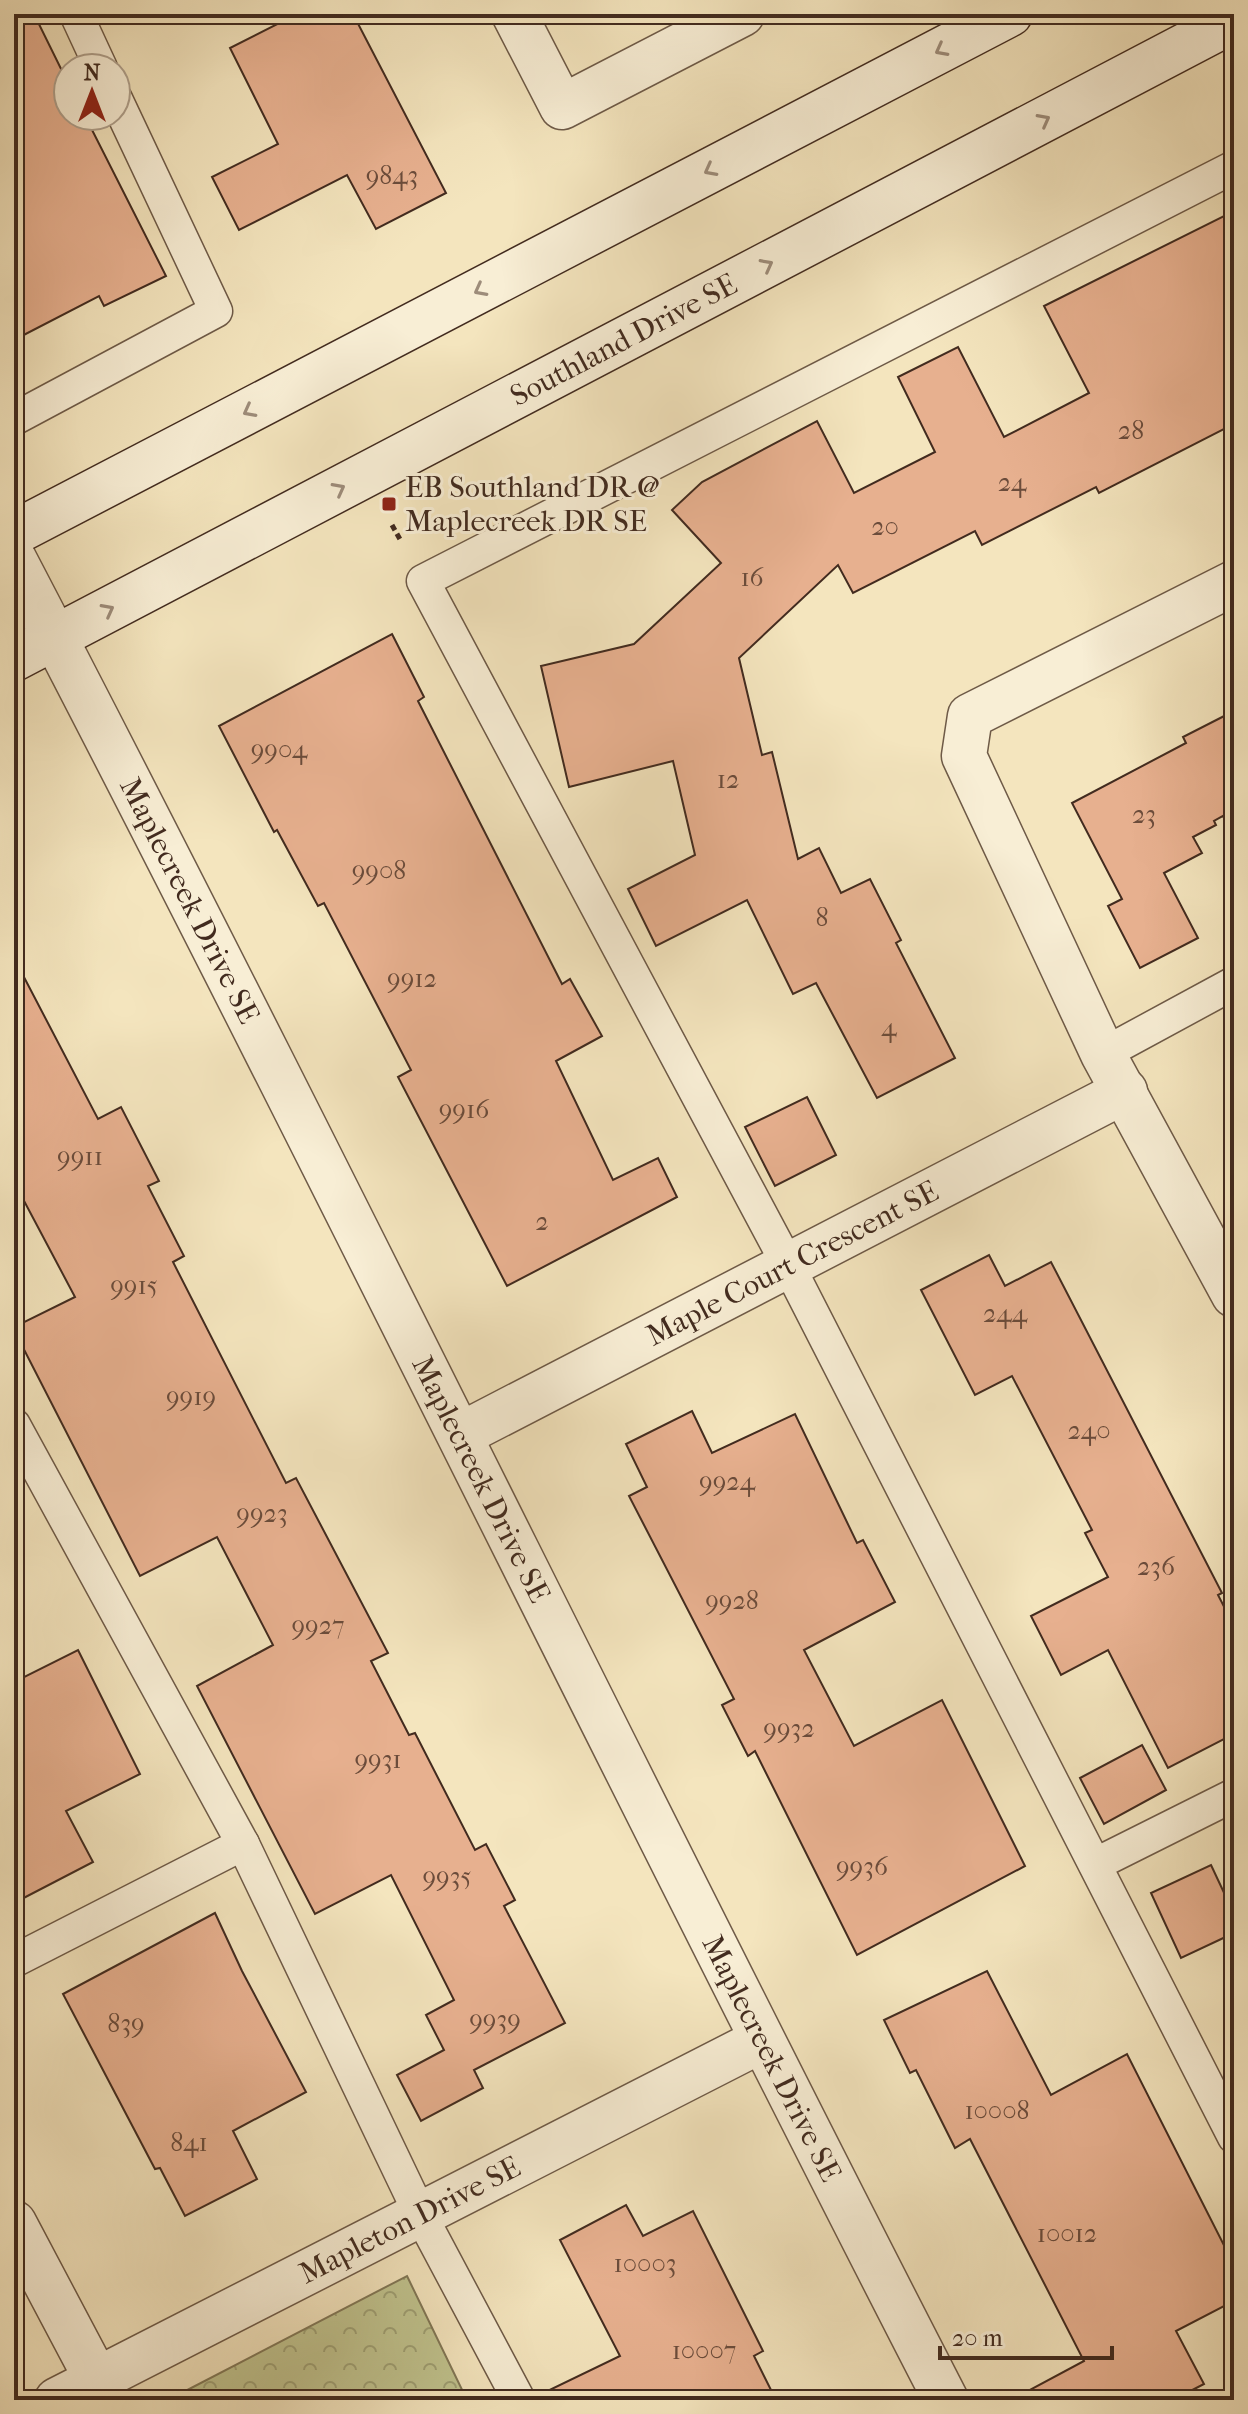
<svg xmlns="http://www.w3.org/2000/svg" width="1248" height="2414" font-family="'IM FELL French Canon',serif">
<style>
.park{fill:url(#park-crowns);stroke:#817756;stroke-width:2}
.building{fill:#e7b08f;stroke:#422b1f;stroke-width:2}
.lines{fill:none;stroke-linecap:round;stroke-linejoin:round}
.service-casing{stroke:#6e5a47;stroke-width:35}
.minor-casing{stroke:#6e5a47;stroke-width:47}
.secondary-casing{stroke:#422b1f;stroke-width:47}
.path{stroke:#422b1f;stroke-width:5;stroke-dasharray:6 4;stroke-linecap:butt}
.service{stroke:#f8eed5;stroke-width:32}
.minor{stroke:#f8eed5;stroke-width:44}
.secondary{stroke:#f8eed5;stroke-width:44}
.oneway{stroke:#9d8c7a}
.poi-dot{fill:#8f2418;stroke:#f8eed5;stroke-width:3}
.labels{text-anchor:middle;stroke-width:6;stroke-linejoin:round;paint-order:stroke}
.number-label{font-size:26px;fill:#6b4c3b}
.street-label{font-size:30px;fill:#422b1f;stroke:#f8eed5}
.poi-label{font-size:30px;fill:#422b1f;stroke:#f8eed5;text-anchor:start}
</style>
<defs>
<pattern id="park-crowns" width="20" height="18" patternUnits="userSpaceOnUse" patternTransform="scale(2)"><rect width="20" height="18" fill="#c0c38e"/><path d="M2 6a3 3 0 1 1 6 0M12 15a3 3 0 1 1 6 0" fill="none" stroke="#9e9f73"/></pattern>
</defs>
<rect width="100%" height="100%" fill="#f4e5be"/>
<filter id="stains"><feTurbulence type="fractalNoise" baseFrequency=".0025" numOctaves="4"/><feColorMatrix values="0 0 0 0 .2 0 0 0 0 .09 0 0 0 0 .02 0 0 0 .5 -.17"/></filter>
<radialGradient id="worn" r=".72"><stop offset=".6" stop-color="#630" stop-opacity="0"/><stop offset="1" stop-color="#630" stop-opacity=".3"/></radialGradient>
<!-- park -->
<polygon class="park" points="407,2276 467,2400 168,2400"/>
<!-- building -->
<g class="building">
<polygon points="14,14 34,14 68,83 68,116 85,116 166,276 104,306 99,296 14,340"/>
<polygon points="297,14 353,14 446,193 376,229 347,175 239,230 212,177 278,144 230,48"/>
<polygon points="1234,211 1234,424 1099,493 1096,487 982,545 975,531 853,593 838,565 739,658 762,755 772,752 798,859 819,848 841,893 870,879 901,940 896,943 955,1058 877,1098 816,983 793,994 747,900 656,946 628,889 695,855 673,761 569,787 541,666 634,644 721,563 672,510 702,482 817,421 854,493 935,452 898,377 958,347 1004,437 1089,393 1044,306"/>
<polygon points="392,634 424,697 418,701 562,984 570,979 602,1036 556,1061 613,1180 658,1158 677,1197 507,1286 398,1077 411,1070 324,903 318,906 277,830 274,832 219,726"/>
<polygon points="1234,711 1234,838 1223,816 1214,821 1216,825 1193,837 1202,853 1164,873 1198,938 1140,968 1108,906 1122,899 1072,803 1186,743 1183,737"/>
<polygon points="14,958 98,1119 121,1107 159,1181 148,1186 184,1256 173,1262 286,1483 296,1478 388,1653 371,1661 409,1735 415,1733 475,1850 486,1844 515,1900 504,1906 565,2023 474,2070 483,2088 421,2121 397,2075 444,2050 426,2015 454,2000 391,1875 315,1914 197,1686 273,1645 217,1537 140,1576 14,1330 14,1327 75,1297 14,1182"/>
<polygon points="807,1097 836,1155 775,1186 745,1127"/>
<polygon points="989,1255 1005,1286 1051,1262 1222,1593 1218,1595 1234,1626 1234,1734 1168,1768 1108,1650 1061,1675 1031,1616 1108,1577 1085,1533 1092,1530 1012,1376 975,1395 921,1290"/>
<polygon points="692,1411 712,1453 795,1414 857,1543 863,1540 895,1602 804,1650 854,1746 942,1700 1025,1866 857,1955 755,1751 748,1756 722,1705 734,1699 629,1496 647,1487 626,1444"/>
<polygon points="78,1650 140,1774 66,1811 93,1862 14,1903 14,1682"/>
<polygon points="1142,1745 1166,1790 1104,1824 1080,1778"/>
<polygon points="1211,1865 1234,1914 1234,1933 1181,1958 1151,1893"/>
<polygon points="215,1913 242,1971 306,2092 233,2131 257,2179 185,2216 160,2168 155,2169 63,1994"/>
<polygon points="987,1971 1051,2095 1127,2054 1234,2265 1234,2301 1176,2331 1204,2384 1173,2400 1011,2400 1084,2361 970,2139 955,2148 916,2070 910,2073 884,2020"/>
<polygon points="626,2205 643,2236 693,2211 763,2351 754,2356 776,2400 538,2400 537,2396 620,2356 560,2240"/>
</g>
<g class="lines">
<defs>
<g id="service">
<polyline points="76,14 101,68"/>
<polyline points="1234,167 423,581 788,1265 1234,2137"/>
<polyline points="14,419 216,311 116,99"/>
<polyline points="1103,1054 1234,983"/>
<polyline points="14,1425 243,1844 420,2214 519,2400"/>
<polyline points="1096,1864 1234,1795"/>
<polyline points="14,1961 243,1844"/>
</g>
<g id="minor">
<polyline points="514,14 562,107 742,14"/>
<path id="s1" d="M14,559C332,1169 631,1789 946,2400"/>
<polyline points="1234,583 970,716 964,756 1103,1054 1234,1295"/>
<path id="s2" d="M460,1435L1125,1091"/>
<polyline points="14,2223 97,2380"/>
<path id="s3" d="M57,2400L760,2041"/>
</g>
<g id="secondary">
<polyline points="14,533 1010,14"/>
<path id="s4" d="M14,659L1234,20"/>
</g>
</defs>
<!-- service casing -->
<use href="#service" class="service-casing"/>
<!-- minor casing -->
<use href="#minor" class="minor-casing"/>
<!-- secondary casing -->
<use href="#secondary" class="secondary-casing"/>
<!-- path -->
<polyline class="path" points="392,525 401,541"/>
<!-- service -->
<use href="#service" class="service"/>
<!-- minor -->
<use href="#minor" class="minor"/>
<!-- secondary -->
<use href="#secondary" class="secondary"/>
</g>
<!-- one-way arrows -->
<defs><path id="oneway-chevron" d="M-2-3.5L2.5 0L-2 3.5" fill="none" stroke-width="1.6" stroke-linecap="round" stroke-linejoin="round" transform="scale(2)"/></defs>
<g class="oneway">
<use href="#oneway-chevron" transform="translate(941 50) rotate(152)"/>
<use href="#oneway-chevron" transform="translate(1044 120) rotate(-28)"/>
<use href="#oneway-chevron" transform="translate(710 170) rotate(152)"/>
<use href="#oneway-chevron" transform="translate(767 265) rotate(-28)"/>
<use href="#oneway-chevron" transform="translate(480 290) rotate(152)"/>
<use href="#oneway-chevron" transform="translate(249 411) rotate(152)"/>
<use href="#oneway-chevron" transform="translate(339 489) rotate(-28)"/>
<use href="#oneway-chevron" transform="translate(108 610) rotate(-28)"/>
</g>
<!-- markers -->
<rect class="poi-dot" x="381" y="496" width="16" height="16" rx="4"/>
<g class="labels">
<!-- number labels -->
<g class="number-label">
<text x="392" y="184">9843</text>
<text x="1131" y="439">28</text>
<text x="1012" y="491">24</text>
<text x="885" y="535">20</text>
<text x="752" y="586">16</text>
<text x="279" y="758">9904</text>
<text x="728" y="788">12</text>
<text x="1144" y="823">23</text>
<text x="379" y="879">9908</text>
<text x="822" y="926">8</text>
<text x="412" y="987">9912</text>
<text x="889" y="1036">4</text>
<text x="464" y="1118">9916</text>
<text x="80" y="1165">9911</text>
<text x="542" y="1230">2</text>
<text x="134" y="1294">9915</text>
<text x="1005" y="1322">244</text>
<text x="191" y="1405">9919</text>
<text x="1089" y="1439">240</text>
<text x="727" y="1490">9924</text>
<text x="262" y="1522">9923</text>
<text x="1156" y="1575">236</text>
<text x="732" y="1609">9928</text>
<text x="318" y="1634">9927</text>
<text x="789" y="1737">9932</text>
<text x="378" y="1768">9931</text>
<text x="862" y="1875">9936</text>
<text x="447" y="1885">9935</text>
<text x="495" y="2028">9939</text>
<text x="126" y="2032">839</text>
<text x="997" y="2119">10008</text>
<text x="189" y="2151">841</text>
<text x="1067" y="2242">10012</text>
<text x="645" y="2272">10003</text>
<text x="704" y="2359">10007</text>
</g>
<!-- street labels -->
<g class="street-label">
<text dy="10" stroke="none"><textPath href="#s4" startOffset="688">Southland Drive SE</textPath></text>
<text dy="10" stroke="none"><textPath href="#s1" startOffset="384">Maplecreek Drive SE</textPath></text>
<text dy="10" stroke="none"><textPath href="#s2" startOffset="374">Maple Court Crescent SE</textPath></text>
<text dy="10" stroke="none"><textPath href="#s1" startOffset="1032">Maplecreek Drive SE</textPath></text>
<text dy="10" stroke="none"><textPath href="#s1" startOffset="1680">Maplecreek Drive SE</textPath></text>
<text dy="10" stroke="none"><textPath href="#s3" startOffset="396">Mapleton Drive SE</textPath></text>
</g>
<!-- poi labels -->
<g class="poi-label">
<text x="405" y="497">EB Southland DR @<tspan x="405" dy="34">Maplecreek DR SE</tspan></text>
</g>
</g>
<!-- margin -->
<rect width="1248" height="2414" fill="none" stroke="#f4e5be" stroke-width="48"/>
<rect x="16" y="16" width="1216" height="2382" fill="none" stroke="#422b1f" stroke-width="4"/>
<rect x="24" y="24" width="1200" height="2366" fill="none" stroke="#422b1f" stroke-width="2"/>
<!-- north arrow -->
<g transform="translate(92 92)"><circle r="38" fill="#f8eed5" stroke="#afa08c" stroke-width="2"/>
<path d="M0-6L14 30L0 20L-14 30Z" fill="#8f2418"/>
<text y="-12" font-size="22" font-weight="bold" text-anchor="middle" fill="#422b1f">N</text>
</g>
<!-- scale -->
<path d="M940 2346v12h172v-12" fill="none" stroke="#422b1f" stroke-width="4"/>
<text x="952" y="2346" font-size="24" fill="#422b1f" stroke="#f8eed5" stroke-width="6" paint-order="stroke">20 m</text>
<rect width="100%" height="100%" filter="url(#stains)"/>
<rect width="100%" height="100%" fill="url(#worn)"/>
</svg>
